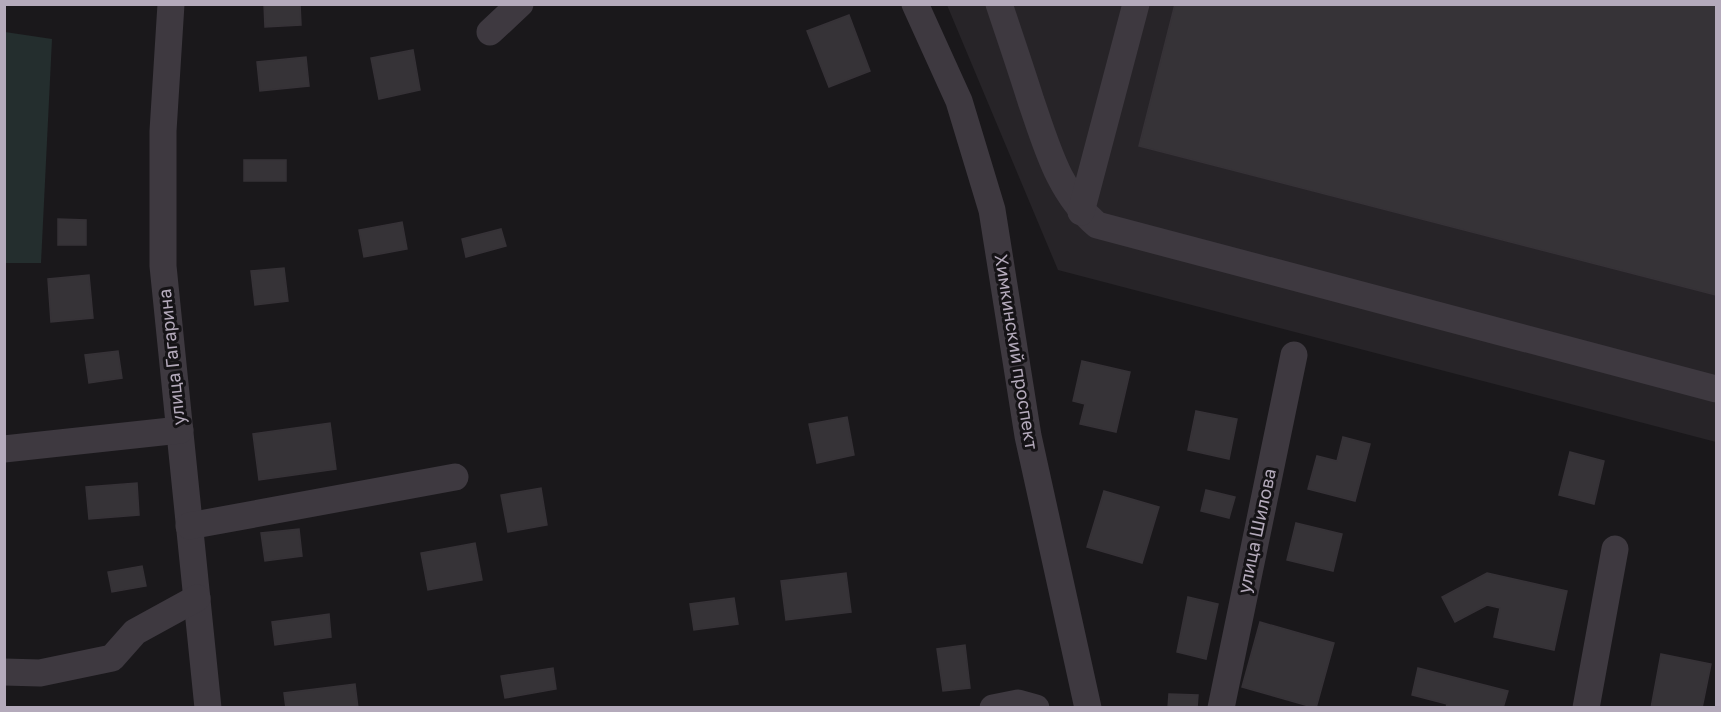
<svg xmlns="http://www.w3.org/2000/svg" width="1721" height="712" font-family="'Golos Text',sans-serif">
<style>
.built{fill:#272428}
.green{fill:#242e2e}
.building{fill:#363337;stroke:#363237;stroke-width:1.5}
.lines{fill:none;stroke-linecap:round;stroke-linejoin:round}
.minor{stroke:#3e3940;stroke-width:27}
.labels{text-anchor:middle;stroke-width:6;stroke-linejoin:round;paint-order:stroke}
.street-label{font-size:18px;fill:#b4aabb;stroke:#151316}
</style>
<rect width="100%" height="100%" fill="#1a181b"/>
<!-- built -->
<polygon class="built" points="947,5 1716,5 1716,442 1058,270"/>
<!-- green -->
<polygon class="green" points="5,32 52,39 41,263 5,263"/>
<!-- building -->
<g class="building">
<polygon points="264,4 300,4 301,25 265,27"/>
<polygon points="1175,4 1716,4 1716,295 1139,146"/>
<polygon points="849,15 870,71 829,87 807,31"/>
<polygon points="413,50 420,90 379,99 371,58"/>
<polygon points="306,57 309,86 260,91 257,62"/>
<rect x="244" y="160" width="42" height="21"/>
<polygon points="58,219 86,220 86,245 58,245"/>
<polygon points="402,222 407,249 364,257 359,230"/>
<polygon points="501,229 506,246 466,257 462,239"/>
<polygon points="284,268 288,301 255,305 251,271"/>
<polygon points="89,275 93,318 51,322 48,279"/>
<polygon points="118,351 122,378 89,383 85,355"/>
<polygon points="1082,361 1130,372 1116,432 1080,424 1085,404 1073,401"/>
<polygon points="1196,411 1237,419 1229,459 1188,450"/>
<polygon points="847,417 854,455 817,463 809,424"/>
<polygon points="330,423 336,469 259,480 253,434"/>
<polygon points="1343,437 1370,444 1355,501 1308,489 1317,456 1337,461"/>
<polygon points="1570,452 1604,461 1594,504 1559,495"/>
<polygon points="137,483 139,515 89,519 86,487"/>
<polygon points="541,488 547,525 508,532 501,495"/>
<polygon points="1206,490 1235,497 1229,518 1201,511"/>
<polygon points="1104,491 1159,507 1142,563 1087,547"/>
<polygon points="1296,523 1342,534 1333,571 1287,560"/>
<polygon points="299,529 302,556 265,561 261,533"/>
<polygon points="475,543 482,580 428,590 421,553"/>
<polygon points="142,566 146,586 112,592 108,572"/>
<polygon points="846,573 851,612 786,620 781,581"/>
<polygon points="1487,573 1567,591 1554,650 1494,637 1500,608 1487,605 1455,622 1442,597"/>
<polygon points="1188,597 1218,604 1206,659 1177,652"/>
<polygon points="734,598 738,624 694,630 690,604"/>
<polygon points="329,614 331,637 275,645 272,622"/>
<polygon points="1260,622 1334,643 1316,708 1242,687"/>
<polygon points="965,645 970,688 943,691 937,649"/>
<polygon points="1661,654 1711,664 1702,708 1651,708"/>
<polygon points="553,668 556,689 505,698 501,676"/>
<polygon points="1418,668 1508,691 1503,708 1446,708 1447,704 1412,695"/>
<polygon points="355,684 358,708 286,708 284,693"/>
<polygon points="1169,694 1198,695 1197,708 1168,708"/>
</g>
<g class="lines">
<!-- minor -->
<g class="minor">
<polyline points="171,4 163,131 163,266 208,708"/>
<polyline points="915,4 959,101 992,210 1028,436 1088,708"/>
<path d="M999,4C1010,37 1021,69 1031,101C1047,147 1059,193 1097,225L1716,389"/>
<polyline points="490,32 520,4"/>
<polyline points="1081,212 1136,4"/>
<polyline points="4,449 180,430"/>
<polyline points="189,526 455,477"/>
<polyline points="4,672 40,673 112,658 135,632 197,598"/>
<polyline points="993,708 1018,703 1036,708"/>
<polyline points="1221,708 1294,355"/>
<polyline points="1586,708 1615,549"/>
</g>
</g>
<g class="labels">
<!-- street labels -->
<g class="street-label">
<text transform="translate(1016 352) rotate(81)" y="6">Химкинский проспект</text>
<text transform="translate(172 357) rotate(-96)" y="6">улица Гагарина</text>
<text transform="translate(1257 531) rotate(-78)" y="6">улица Шилова</text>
</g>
</g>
<!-- border -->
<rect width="1721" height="712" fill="none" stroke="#b4aabb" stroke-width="12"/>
</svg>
